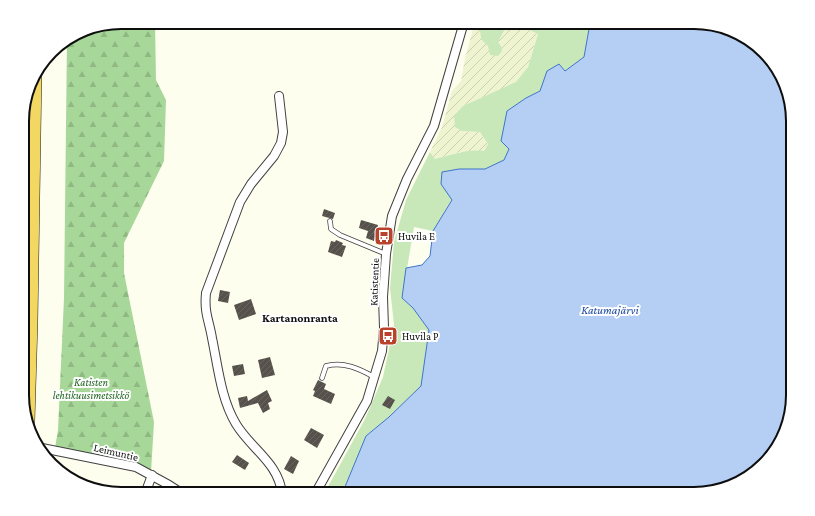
<svg xmlns="http://www.w3.org/2000/svg" width="815" height="516" font-family="'Crimson Pro',serif">
<style>
.farmland{fill:url(#farmland-furrows)}
.grass{fill:#c8e8ba}
.forest{fill:url(#forest-firs)}
.water{fill:#b5cff4;stroke:#3e74c9}
.building{fill:url(#building-hatch)}
.lines{fill:none;stroke-linecap:round;stroke-linejoin:round}
.service-casing{stroke:#414141;stroke-width:5.5}
.minor-casing{stroke:#414141;stroke-width:10}
.trunk-casing{stroke:#1f1f1f;stroke-width:14}
.service{stroke:#fff;stroke-width:4}
.minor{stroke:#fff;stroke-width:8}
.trunk{stroke:#f2d862;stroke-width:13}
.labels{text-anchor:middle;stroke-width:4;stroke-linejoin:round;paint-order:stroke}
.poi-label{font-size:11px;fill:#0e0e0e;stroke:#fff;text-anchor:start}
.street-label{font-size:11px;fill:#0e0e0e;stroke:#fff}
.park-label{font-size:11px;font-style:italic;fill:#206420;stroke:#fff}
.water-label{font-size:12px;font-style:italic;fill:#1a489c;stroke:#fff}
.neighbourhood-label{font-size:12px;font-weight:bold;fill:#0e0e0e;stroke:#fff}
.rim{fill:none;stroke:#0e0e0e;stroke-width:2}
</style>
<defs>
<pattern id="farmland-furrows" width="10" height="10" patternUnits="userSpaceOnUse"><rect width="10" height="10" fill="#eff4d0"/><path d="M-1 1l2-2M0 10L10 0M9 11l2-2" fill="none" stroke="#ccd0b1"/></pattern>
<pattern id="forest-firs" width="22" height="20" patternUnits="userSpaceOnUse"><rect width="22" height="20" fill="#a8d899"/><path d="M5 1l3.5 6h-7zM16 11l3.5 6h-7z" fill="#8fb883"/></pattern>
<pattern id="building-hatch" width="6" height="6" patternUnits="userSpaceOnUse"><rect width="6" height="6" fill="#56514a"/><path d="M-1 1l2-2M0 6l6-6M5 7l2-2" fill="none" stroke="#696560"/></pattern>
</defs>
<rect width="100%" height="100%" fill="#fefeef"/>
<!-- farmland -->
<polygon class="farmland" points="475,22 479,22 481,39 501,46 498,42 505,29 509,26 508,22 512,22 538,34 528,67 518,82 463,106 462,131 480,132 488,144 484,151 472,151 460,152 435,159 430,152 442,127 452,91 461,81 465,58"/>
<!-- grass -->
<g class="grass">
<polygon points="479,22 508,22 509,26 505,29 498,42 501,46 502,51 498,56 490,55 488,46 481,39"/>
<path d="M512,22H587L589,29L584,57L565,71L559,64L547,71L540,91L526,98L507,111L509,149L504,160L485,169H459L441,184L452,199L433,231L414,227L402,298L413,308L429,330L421,386L389,417L367,435L342,494H324L365,419L383,377L394,325L390,288L394,242L406,200L430,152L435,159C451,155 467,149 484,151L488,144L480,132L462,131L455,127L454,116L463,106L516,82L528,67L538,34Z"/>
</g>
<!-- forest -->
<polygon class="forest" points="121,22 155,22 156,80 166,100 164,161 124,243 124,273 154,422 151,472 55,448 58,430 64,298 67,39 83,29"/>
<!-- water -->
<polygon class="water" points="587,22 695,22 749,38 780,71 793,114 793,402 777,450 744,481 701,494 342,494 366,436 389,417 421,386 429,330 413,308 402,298 406,268 422,265 430,256 433,231 452,200 441,184 442,172 459,169 485,169 504,160 509,149 501,141 507,111 526,98 540,91 547,71 559,64 565,71 584,57 589,29"/>
<!-- building -->
<g class="building">
<polygon points="324,209 335,213 333,219 322,216"/>
<polygon points="361,220 378,225 374,241 366,238 368,231 359,228"/>
<polygon points="336,240 343,243 342,245 346,246 342,257 328,252 331,241 335,242"/>
<polygon points="220,290 230,292 228,303 218,301"/>
<polygon points="251,299 256,314 239,320 234,305"/>
<polygon points="270,357 275,375 262,378 258,360"/>
<polygon points="243,364 245,374 234,376 232,366"/>
<polygon points="318,380 326,384 324,389 335,394 331,404 313,396 315,391 313,390"/>
<polygon points="267,390 272,401 268,403 270,409 263,413 258,403 240,408 238,398 247,396 248,401"/>
<polygon points="388,396 395,400 390,409 382,405"/>
<polygon points="311,428 324,435 317,448 304,440"/>
<polygon points="237,455 249,463 245,470 232,462"/>
<polygon points="291,456 299,461 293,474 284,469"/>
<polygon points="121,486 140,493 140,494 119,493"/>
</g>
<g class="lines">
<defs>
<g id="service">
<polyline points="330,221 331,229 340,235 386,254"/>
<path d="M322,378L326,366C343,361 360,369 374,377"/>
</g>
<g id="minor">
<path d="M279,96L283,132L281,143L274,156L251,184L240,202L206,293C204,313 209,320 212,338C218,367 221,399 236,424C251,449 279,463 282,494"/>
<polyline points="37,447 136,467 169,485 183,494"/>
<polyline points="145,494 152,475"/>
<polyline points="315,494 367,401 382,351 384,328 383,297 386,254 392,216 407,179 434,126 464,22"/>
</g>
<polyline id="trunk" points="28,421 31,322 35,73"/>
</defs>
<!-- service casing -->
<use href="#service" class="service-casing"/>
<!-- minor casing -->
<use href="#minor" class="minor-casing"/>
<!-- trunk casing -->
<use href="#trunk" class="trunk-casing"/>
<!-- service -->
<use href="#service" class="service"/>
<!-- minor -->
<use href="#minor" class="minor"/>
<!-- trunk -->
<use href="#trunk" class="trunk"/>
</g>
<!-- icons -->
<defs>
<symbol id="bus-square" viewBox="-11 -11 22 22"><rect x="-9" y="-9" width="18" height="18" rx="4" fill="#ba422a" stroke="#fff"/><path d="M-5-6H5V4H4V6H2V4H-2V6H-4V4H-5ZM-3.5-4V0h7V-4ZM-3.5 1.2v1.5H-2V1.2ZM2 1.2v1.5H3.5V1.2Z" fill="#fff"/></symbol>
</defs>
<g fill-rule="evenodd">
<use href="#bus-square" x="373" y="225" width="22" height="22"/>
<use href="#bus-square" x="377" y="325" width="22" height="22"/>
</g>
<g class="labels">
<!-- poi labels -->
<g class="poi-label">
<text x="398" y="240">Huvila E</text>
<text x="402" y="340">Huvila P</text>
</g>
<!-- street labels -->
<g class="street-label">
<text transform="translate(374 282) rotate(-88)" y="4">Katistentie</text>
<text transform="translate(116 452) rotate(13)" y="4">Leimuntie</text>
</g>
<!-- park labels -->
<g class="park-label">
<text x="91" y="386">Katisten<tspan x="91" dy="13">lehtikuusimetsikkö</tspan></text>
</g>
<!-- water labels -->
<g class="water-label">
<text x="610" y="314">Katumajärvi</text>
</g>
<!-- neighbourhood labels -->
<g class="neighbourhood-label">
<text x="300" y="322">Kartanonranta</text>
</g>
</g>
<!-- crop -->
<path d="M0 0H815V516H0ZM121 29H694A92 92 0 0 1 786 121V395A92 92 0 0 1 694 487H121A92 92 0 0 1 29 395V121A92 92 0 0 1 121 29Z" fill="#fff" fill-rule="evenodd"/>
<path class="rim" d="M121 29H694A92 92 0 0 1 786 121V395A92 92 0 0 1 694 487H121A92 92 0 0 1 29 395V121A92 92 0 0 1 121 29Z"/>
</svg>
